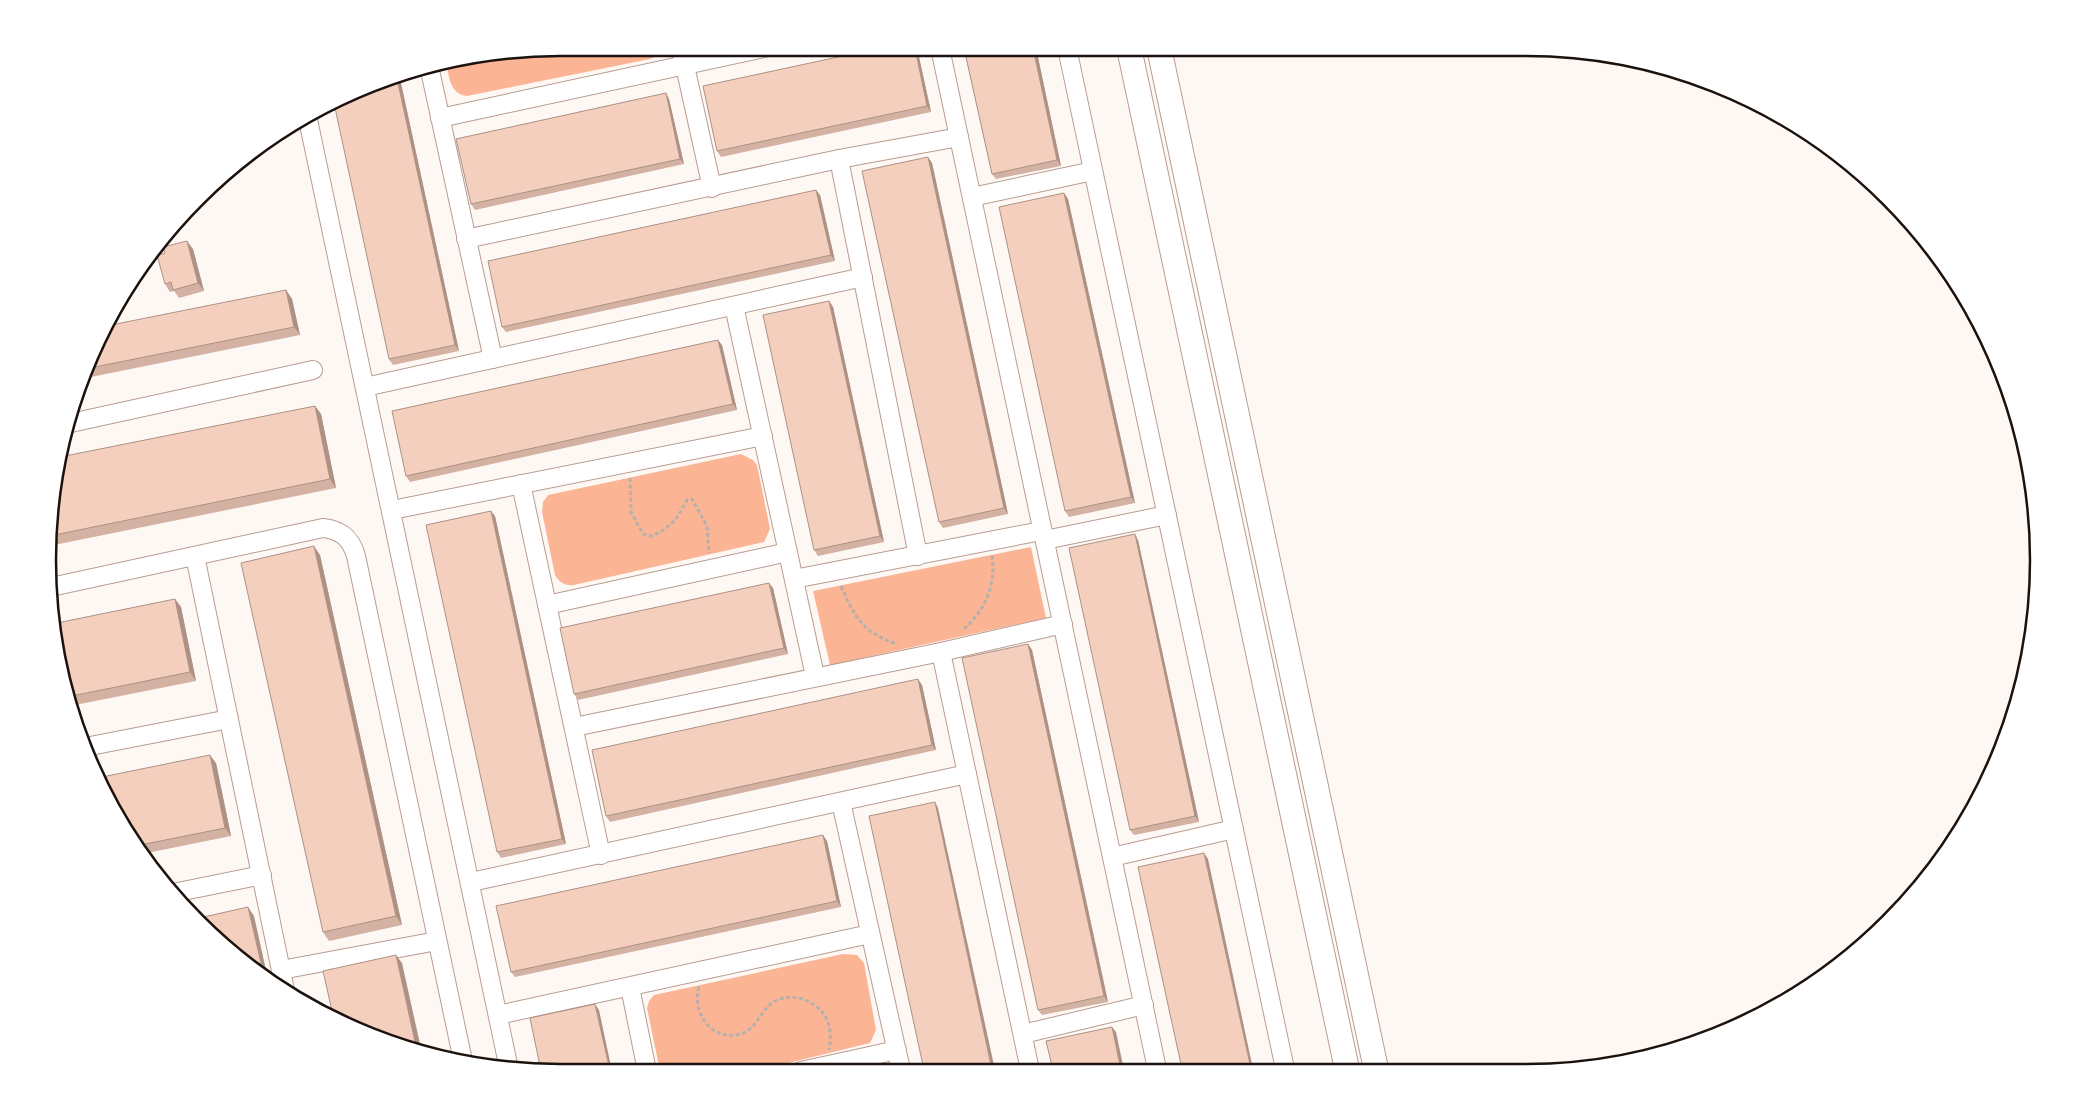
<svg xmlns="http://www.w3.org/2000/svg" width="2086" height="1120" font-family="'Exo 2',sans-serif">
<style>
.green{fill:#fbb494}
.lines{fill:none;stroke-linecap:round;stroke-linejoin:round}
.street-casing{stroke:#b99c8f;stroke-width:20}
.secondary-casing{stroke:#b99c8f;stroke-width:26}
.path{stroke:#b6afab;stroke-width:3;stroke-dasharray:4 2.5;stroke-linecap:butt}
.street{stroke:#fff;stroke-width:18}
.secondary{stroke:#fff;stroke-width:24}
.wall{fill:#d3b2a3}
.shaded-wall{fill:#ac9184}
.building{fill:#f5cfbd;stroke:#ac9184}
.rim{fill:none;stroke:#1c120d;stroke-width:2.5}
</style>
<rect width="100%" height="100%" fill="#fef8f5"/>
<!-- green -->
<g class="green">
<path d="M560,48H664L661,54L650,59L467,96C449,94 449,75 446,61L460,57Z"/>
<path d="M741,454L753,460L757,465L770,529L764,542L574,585C565,586 560,583 555,575L542,512L543,502L548,495Z"/>
<polygon points="1031,547 1046,618 830,665 813,591"/>
<polygon points="843,954 857,955 864,963 876,1030 870,1043 756,1071 660,1071 647,1008 649,1001 654,995"/>
</g>
<g class="lines">
<defs>
<g id="street">
<polyline points="681,48 712,188"/>
<polyline points="940,48 1157,1069"/>
<polyline points="1067,48 1285,1069"/>
<polyline points="429,66 493,359"/>
<polyline points="307,115 509,1069"/>
<polyline points="440,118 764,48"/>
<polyline points="839,159 918,556"/>
<polyline points="972,197 1093,171"/>
<polyline points="466,239 839,159 959,137"/>
<polyline points="734,306 815,676"/>
<polyline points="365,387 863,277"/>
<polyline points="66,424 313,370"/>
<polyline points="521,484 601,855"/>
<polyline points="392,510 763,436"/>
<polyline points="1045,540 1167,515"/>
<polyline points="195,556 285,990"/>
<polyline points="794,579 1041,531"/>
<path d="M51,587L323,528C341,530 351,538 356,556L463,1061"/>
<polyline points="547,605 788,552"/>
<polyline points="941,652 1030,1070"/>
<polyline points="574,727 941,652 1063,624"/>
<polyline points="85,747 229,719"/>
<polyline points="841,802 901,1070"/>
<polyline points="1112,857 1234,829"/>
<polyline points="471,882 967,774"/>
<polyline points="173,893 262,875"/>
<polyline points="281,970 437,941"/>
<polyline points="630,987 647,1071"/>
<polyline points="498,1015 870,934"/>
<polyline points="1023,1034 1144,1005"/>
<polyline points="801,1071 897,1050"/>
</g>
<g id="secondary">
<polyline points="1129,48 1347,1069"/>
<polyline points="1159,48 1376,1069"/>
</g>
</defs>
<!-- street casing -->
<use href="#street" class="street-casing"/>
<!-- secondary casing -->
<use href="#secondary" class="secondary-casing"/>
<!-- path -->
<g class="path">
<path d="M630,478L631,512L643,534L651,536C670,529 678,518 687,500L692,499L707,526L709,553"/>
<path d="M841,586C855,618 864,634 898,644"/>
<path d="M964,629C986,609 996,585 992,555"/>
<path d="M699,987C691,1014 714,1044 743,1033C758,1027 760,1011 772,1003C786,993 806,997 818,1008C831,1019 832,1035 829,1050"/>
</g>
<!-- street -->
<use href="#street" class="street"/>
<!-- secondary -->
<use href="#secondary" class="secondary"/>
</g>
<!-- wall -->
<g class="wall">
<polygon points="917,48 931,112 721,157 717,151"/>
<polygon points="964,48 1036,48 1061,166 996,179 992,174"/>
<polygon points="399,74 459,351 393,365 389,359 395,75"/>
<polygon points="666,93 669,99 684,164 475,210 471,204"/>
<polygon points="932,163 1008,514 943,528 939,522"/>
<polygon points="1064,193 1068,199 1135,503 1069,517 1065,511"/>
<polygon points="820,195 835,261 506,332 502,327"/>
<polygon points="193,249 204,291 179,298 174,291 170,292 165,284"/>
<polygon points="286,290 292,299 300,335 81,379 87,364"/>
<polygon points="829,301 833,307 884,542 818,556 814,550"/>
<polygon points="722,345 737,410 410,482 406,476"/>
<polygon points="315,406 321,414 336,488 49,546 49,526"/>
<polygon points="495,516 566,844 501,858 497,852"/>
<polygon points="1138,540 1199,822 1134,835 1130,830"/>
<polygon points="320,555 402,925 329,941 323,932"/>
<polygon points="773,588 788,654 578,700 574,694"/>
<polygon points="175,599 181,607 196,681 70,706 65,693"/>
<polygon points="1028,644 1032,650 1108,1002 1042,1015 1038,1010"/>
<polygon points="922,685 936,750 610,822 606,816"/>
<polygon points="216,763 231,836 142,854 134,845"/>
<polygon points="827,841 841,907 515,977 511,972"/>
</g>
<!-- shaded-wall -->
<g class="shaded-wall">
<polygon points="915,48 917,48 931,112 927,106"/>
<polygon points="1033,48 1036,48 1061,166 1057,160"/>
<polygon points="396,74 399,74 459,351 455,345"/>
<polygon points="666,93 669,99 684,164 680,159"/>
<polygon points="928,157 932,163 1008,514 1004,508"/>
<polygon points="816,190 820,195 835,261 831,255"/>
<polygon points="1064,193 1068,199 1135,503 1131,497"/>
<polygon points="187,241 193,249 204,291 198,283"/>
<polygon points="286,290 292,299 300,335 294,327"/>
<polygon points="829,301 833,307 884,542 880,536"/>
<polygon points="718,340 722,345 737,410 733,404"/>
<polygon points="315,406 321,414 336,488 330,479"/>
<polygon points="491,511 495,516 566,844 562,839"/>
<polygon points="1135,534 1138,540 1199,822 1195,816"/>
<polygon points="314,546 320,555 402,925 396,916"/>
<polygon points="769,583 773,588 788,654 784,648"/>
<polygon points="175,599 181,607 196,681 190,672"/>
<polygon points="1028,644 1032,650 1108,1002 1104,996"/>
<polygon points="918,679 922,685 936,750 932,745"/>
<polygon points="210,755 216,763 231,836 225,828"/>
<polygon points="935,802 938,808 995,1070 992,1070"/>
<polygon points="823,835 827,841 841,907 837,901"/>
<polygon points="1204,853 1208,859 1253,1069 1251,1069"/>
<polygon points="248,907 254,916 268,979 264,976"/>
<polygon points="396,955 402,963 422,1053 417,1051"/>
<polygon points="595,1004 599,1010 612,1071 610,1071"/>
<polygon points="1112,1027 1116,1032 1124,1070 1121,1070"/>
</g>
<!-- building -->
<g class="building">
<polygon points="880,48 915,48 927,106 717,151 703,86"/>
<polygon points="964,48 1033,48 1057,160 992,174"/>
<polygon points="396,74 455,345 389,359 334,103"/>
<polygon points="666,93 680,159 471,204 456,139"/>
<polygon points="928,157 1004,508 939,522 862,171"/>
<polygon points="816,190 831,255 502,327 488,261"/>
<polygon points="1064,193 1131,497 1065,511 999,207"/>
<polygon points="187,241 198,283 173,290 171,282 165,284 157,255 165,253 163,247"/>
<polygon points="286,290 294,327 85,369 87,364 106,326"/>
<polygon points="829,301 880,536 814,550 763,315"/>
<polygon points="718,340 733,404 406,476 392,411"/>
<polygon points="315,406 330,479 49,536 49,526 60,457"/>
<polygon points="491,511 562,839 497,852 426,525"/>
<polygon points="1135,534 1195,816 1130,830 1069,548"/>
<polygon points="314,546 396,916 323,932 241,563"/>
<polygon points="769,583 784,648 574,694 560,628"/>
<polygon points="175,599 190,672 67,697 65,693 52,624"/>
<polygon points="1028,644 1104,996 1038,1010 962,658"/>
<polygon points="918,679 932,745 606,816 592,750"/>
<polygon points="210,755 225,828 135,846 100,786 97,778"/>
<polygon points="935,802 992,1070 924,1070 869,816"/>
<polygon points="823,835 837,901 511,972 496,906"/>
<polygon points="1204,853 1251,1069 1182,1069 1138,867"/>
<polygon points="248,907 264,976 248,967 195,919"/>
<polygon points="396,955 417,1051 334,1020 323,971"/>
<polygon points="595,1004 610,1071 541,1071 530,1018"/>
<polygon points="1112,1027 1121,1070 1053,1070 1046,1041"/>
</g>
<!-- crop -->
<path d="M0 0H2086V1120H0ZM560 56H1526A504 504 0 0 1 2030 560V560A504 504 0 0 1 1526 1064H560A504 504 0 0 1 56 560V560A504 504 0 0 1 560 56Z" fill="#fff" fill-rule="evenodd"/>
<path class="rim" d="M560 56H1526A504 504 0 0 1 2030 560V560A504 504 0 0 1 1526 1064H560A504 504 0 0 1 56 560V560A504 504 0 0 1 560 56Z"/>
</svg>
